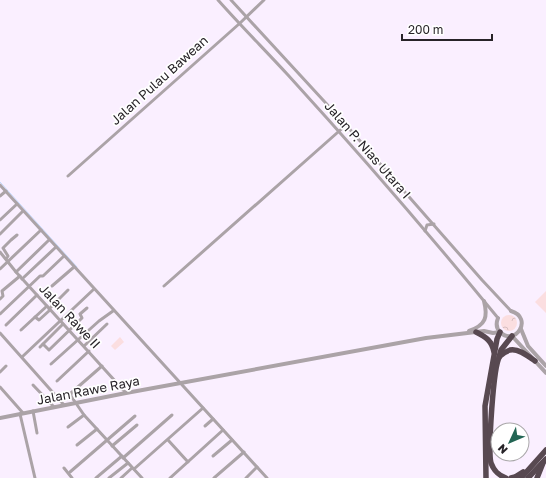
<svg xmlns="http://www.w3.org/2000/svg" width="546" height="478" font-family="'Golos Text',sans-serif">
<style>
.grass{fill:#fbdee0}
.park{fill:url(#park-crowns)}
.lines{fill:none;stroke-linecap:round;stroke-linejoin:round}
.stream{stroke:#c0d7fc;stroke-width:1}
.minor{stroke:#aba3a7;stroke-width:3}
.tertiary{stroke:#aba3a7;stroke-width:4}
.motorway{stroke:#584951;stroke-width:5.5}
.labels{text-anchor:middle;stroke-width:3.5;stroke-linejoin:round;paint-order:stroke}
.street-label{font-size:13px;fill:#272328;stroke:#fff}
</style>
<defs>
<pattern id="park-crowns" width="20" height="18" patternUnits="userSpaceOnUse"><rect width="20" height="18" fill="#fbdee0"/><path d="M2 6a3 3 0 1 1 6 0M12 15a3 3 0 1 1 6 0" fill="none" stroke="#d7bec0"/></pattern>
</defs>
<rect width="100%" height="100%" fill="#faefff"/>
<!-- grass -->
<g class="grass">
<polygon points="546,291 546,313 535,302"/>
<polygon points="120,337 124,342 115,350 111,346"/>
</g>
<!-- park -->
<circle class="park" cx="509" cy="323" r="8"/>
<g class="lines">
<!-- stream -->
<polyline class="stream" points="0,182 77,267"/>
<!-- minor -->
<g class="minor">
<path d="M218,0C241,26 265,50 288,75C360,154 430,235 498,318"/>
<polyline points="231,0 346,125 482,280 511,311"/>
<polyline points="68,176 239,24 264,0"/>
<polyline points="0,185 267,478"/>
<polyline points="0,196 6,191"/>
<polyline points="0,220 17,204"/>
<polyline points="425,231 427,225 434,224"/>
<polyline points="0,234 23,211"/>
<polyline points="0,252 16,272 126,393"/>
<polyline points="6,259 8,256 3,248 11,240 17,235"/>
<polyline points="0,269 41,230"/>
<polyline points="16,272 49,240"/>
<polyline points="22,279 56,247"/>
<polyline points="52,286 74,267"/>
<polyline points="164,286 346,125"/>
<polyline points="0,299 3,296 2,291 20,276"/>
<polyline points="49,309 68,290"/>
<polyline points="0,314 40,276 43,276 64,256"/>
<polyline points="35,317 39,320 50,310"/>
<polyline points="6,325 37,295"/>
<polyline points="21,330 47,306"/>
<polyline points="0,333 64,405"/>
<polyline points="43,344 49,350 82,318 80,314 87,308"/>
<polyline points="84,346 107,324"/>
<polyline points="40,347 63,324"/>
<polyline points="22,357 94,289"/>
<polyline points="51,364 99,321 113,311"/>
<polyline points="102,366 71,393 71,396 84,415 142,478"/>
<polyline points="0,372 6,366"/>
<polyline points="57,381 89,351"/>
<polyline points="33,385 54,407"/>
<polyline points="0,387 23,413"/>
<polyline points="33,411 37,433"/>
<polyline points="20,414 35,478"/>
<polyline points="205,426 213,419"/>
<polyline points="68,427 84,415"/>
<polyline points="168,440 188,462"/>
<polyline points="77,445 97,429"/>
<polyline points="112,446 137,425"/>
<polyline points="213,456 232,440"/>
<polyline points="123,458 172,415"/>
<polyline points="64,468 72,478"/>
<polyline points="134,469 203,408"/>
<polyline points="70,472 135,416"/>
<polyline points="96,478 122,456"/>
<polyline points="109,478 128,463"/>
<polyline points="121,478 132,468"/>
<polyline points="170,478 223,430"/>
<polyline points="214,478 244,452"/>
<polyline points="246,478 257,467"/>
</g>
<!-- tertiary -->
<g class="tertiary">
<path d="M498,318C496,323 496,328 500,332C515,347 534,318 511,311"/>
<polyline points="521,329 528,346 546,366"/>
<path d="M469,331C486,325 488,317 484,301"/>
<polyline points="512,336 546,373"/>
<polyline points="0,418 126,393 426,338 484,331 493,333 500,332"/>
</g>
<!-- motorway -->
<g class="motorway">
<path d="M476,332C486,337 492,341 494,352"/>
<polyline points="499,357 501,350 512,336"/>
<polyline points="486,478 485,406 497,339 500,332"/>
<path d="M506,478C498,475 494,471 491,463C488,452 493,365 500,356C502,354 507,351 510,350C518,348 528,356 535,361"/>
<polyline points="511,478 515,477 523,472"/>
<polyline points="521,478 546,450"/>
<polyline points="528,478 546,459"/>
<polyline points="537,478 543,463"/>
</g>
</g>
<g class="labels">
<!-- street labels -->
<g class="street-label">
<text transform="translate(159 80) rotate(-42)" y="5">Jalan Pulau Bawean</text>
<text transform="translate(368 150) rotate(49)" y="5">Jalan P. Nias Utara I</text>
<text transform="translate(70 316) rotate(47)" y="5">Jalan Rawe II</text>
<text transform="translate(88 390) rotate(-11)" y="5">Jalan Rawe Raya</text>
</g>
</g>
<!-- north arrow -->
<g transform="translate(510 442) rotate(226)"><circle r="19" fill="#ffffff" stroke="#a9a7a9"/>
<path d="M0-3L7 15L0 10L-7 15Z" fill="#236554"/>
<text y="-6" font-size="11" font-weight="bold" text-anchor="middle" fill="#272328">N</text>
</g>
<!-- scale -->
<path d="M402 34v6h90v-6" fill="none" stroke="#272328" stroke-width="2"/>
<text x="408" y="34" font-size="12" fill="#272328" stroke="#ffffff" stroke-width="3" paint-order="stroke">200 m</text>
</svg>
